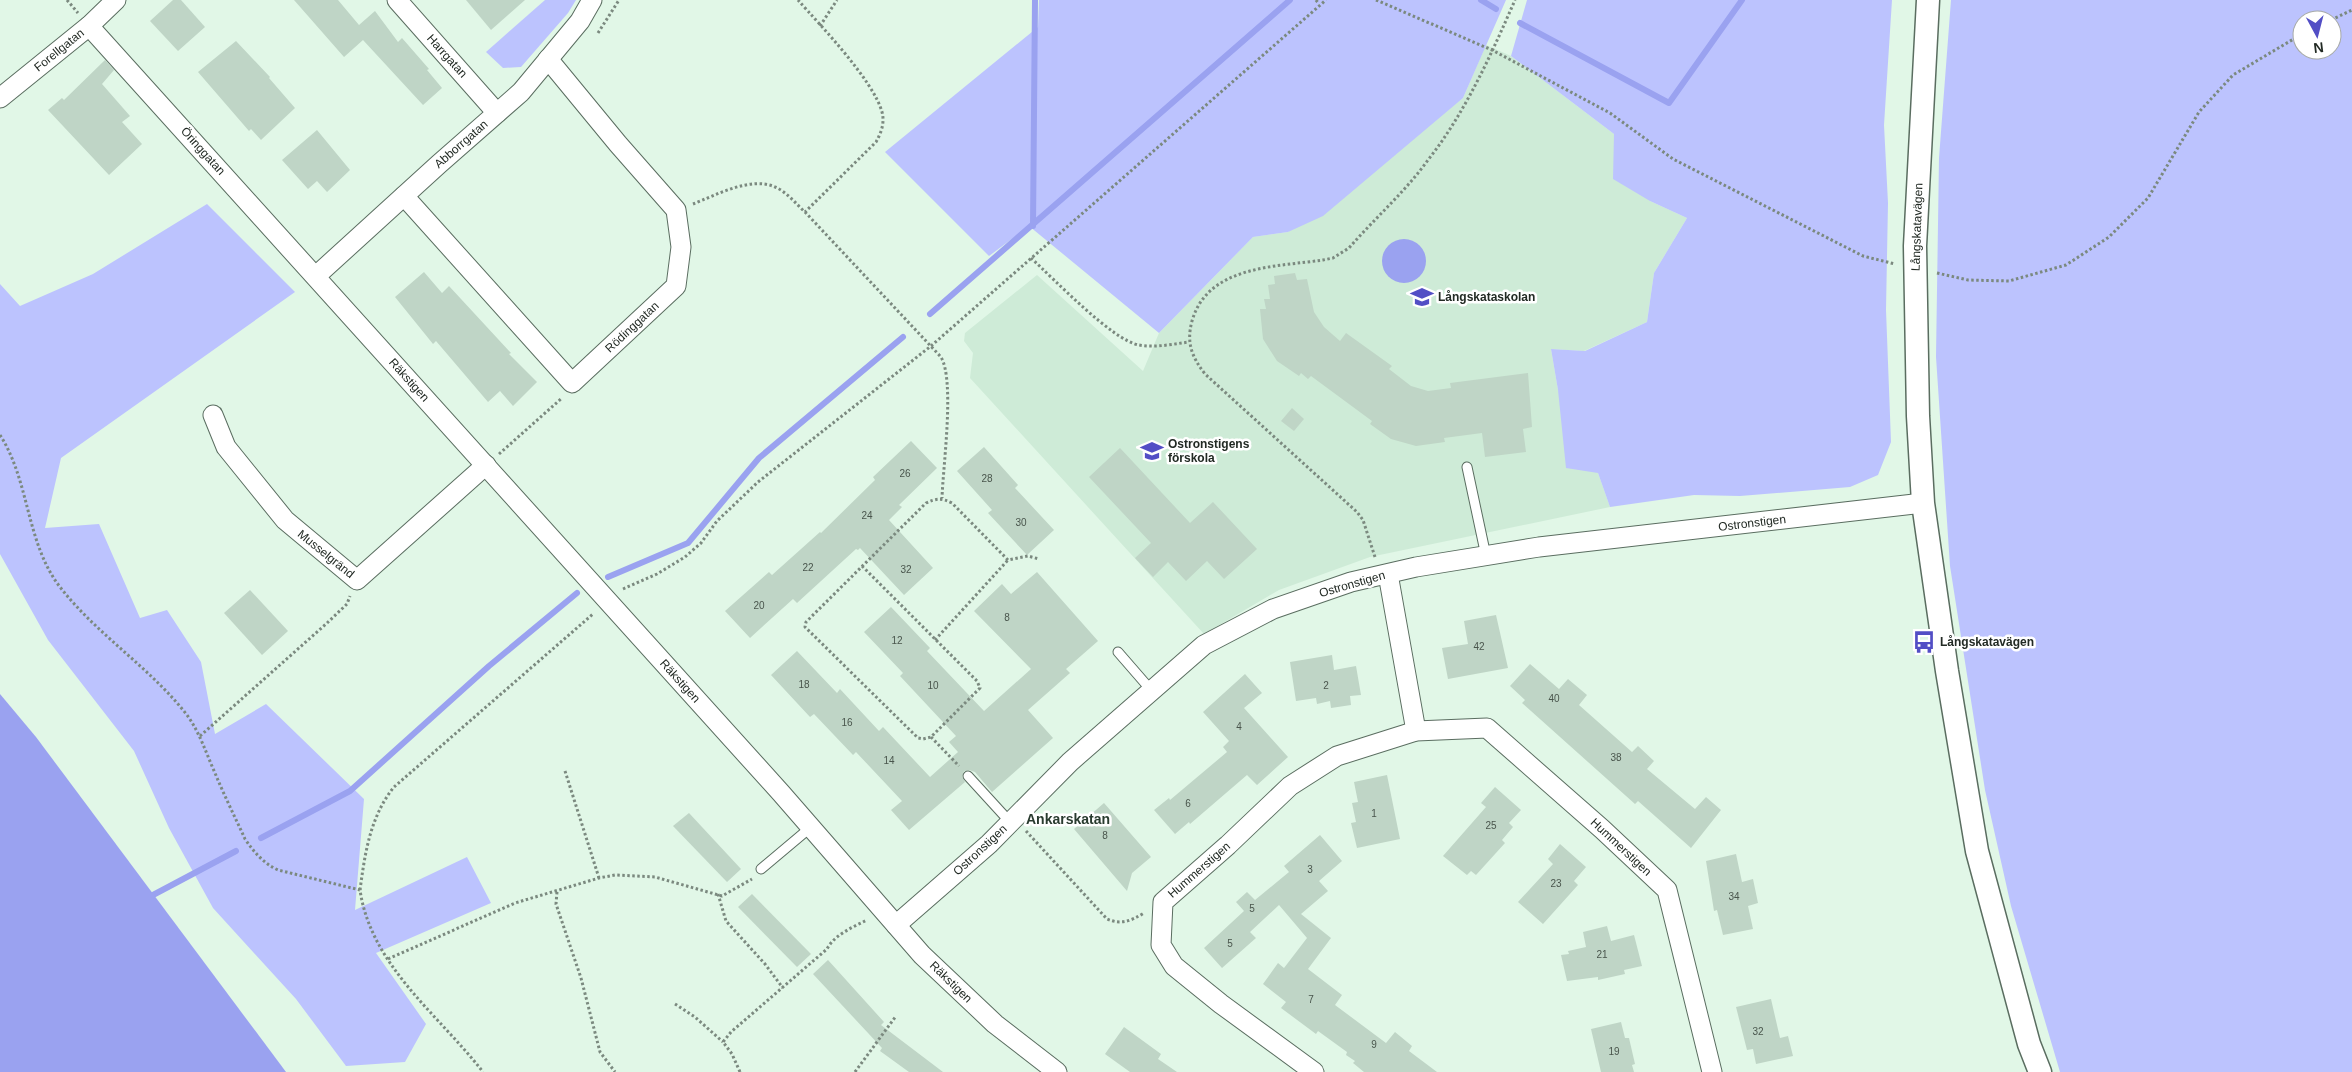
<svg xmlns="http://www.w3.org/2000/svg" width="2352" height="1072" font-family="Helvetica,sans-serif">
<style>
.built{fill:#ceebd7}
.green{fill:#bcc3fe;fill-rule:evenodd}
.water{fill:#9aa2f0}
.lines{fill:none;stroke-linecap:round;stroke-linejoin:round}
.stream{stroke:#9aa2f0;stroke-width:6}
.building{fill:#bfd5c6}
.service-casing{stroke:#5a6d60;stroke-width:11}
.minor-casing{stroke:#5a6d60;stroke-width:21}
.tertiary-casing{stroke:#5a6d60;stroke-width:25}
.path{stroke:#7b897f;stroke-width:3;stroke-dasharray:2.5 2.5;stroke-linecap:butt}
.service{stroke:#fff;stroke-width:9}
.minor{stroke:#fff;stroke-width:19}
.tertiary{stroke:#fff;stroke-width:22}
.labels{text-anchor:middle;stroke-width:5;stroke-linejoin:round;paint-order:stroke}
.number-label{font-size:10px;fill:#49554c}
.street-label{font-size:12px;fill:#222a24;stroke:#fff}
.poi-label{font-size:12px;font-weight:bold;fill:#222a24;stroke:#fff;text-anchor:start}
.neighbourhood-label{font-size:14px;font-weight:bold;fill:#293b2f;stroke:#fff}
</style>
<rect width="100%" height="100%" fill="#e1f7e7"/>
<!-- built -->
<polygon class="built" points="1486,45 1511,56 1614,134 1650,201 1687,218 1654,273 1647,322 1584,351 1551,349 1558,390 1598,473 1610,507 1370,557 1279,590 1204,634 970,378 973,353 964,341 965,333 1037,275 1143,371 1159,333 1253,237 1288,232 1463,98"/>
<!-- green -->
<g class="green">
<polygon points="545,0 576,0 568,13 521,67 503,68 486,52"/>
<polygon points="1039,0 1506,0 1463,98 1323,216 1288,232 1253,237 1159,333 1029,226 989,256 885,152 1038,27"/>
<polygon points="1527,0 1892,0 1884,125 1888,203 1886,310 1891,442 1878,475 1850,487 1740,496 1694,495 1610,507 1598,473 1566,468 1558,390 1551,349 1585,351 1647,322 1654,273 1687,218 1650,201 1613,179 1614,134 1511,56"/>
<path d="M1951,0H2352V1072H2060L2011,906L1985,790L1950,566L1936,357L1939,158ZM2302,20H2332V50H2302Z"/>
<polygon points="207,204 295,292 61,458 45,528 99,524 140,618 167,610 201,662 215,734 266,704 364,799 355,910 467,857 491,903 376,953 426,1024 405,1062 346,1066 296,999 213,908 169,828 134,751 48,640 0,554 0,284 20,306 93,274"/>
</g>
<!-- water -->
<g class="water">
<circle cx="1404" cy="261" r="22"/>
<polygon points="0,694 36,737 286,1072 0,1072"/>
</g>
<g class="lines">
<!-- stream -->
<g class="stream">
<polyline points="1481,0 1496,9"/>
<polyline points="1520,23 1669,103 1742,0"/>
<polyline points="1033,226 1035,0"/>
<polyline points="930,314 1290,0"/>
<polyline points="608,577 688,543 759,458 903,337"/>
<polyline points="261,838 350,791 489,666 577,593"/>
<polyline points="153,895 236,851"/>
</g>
</g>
<!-- building -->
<g class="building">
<polygon points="173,0 181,0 205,27 178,51 150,21"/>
<polygon points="294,0 338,0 359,25 375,11 398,42 402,38 429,69 427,70 442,88 423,105 363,40 344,57"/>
<polygon points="466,0 525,0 491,30"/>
<polygon points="236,41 270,77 269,78 295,108 261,140 251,129 249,131 198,72"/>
<polygon points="105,60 114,70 102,84 130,116 122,122 142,144 109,175 48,110 62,98 64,100"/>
<polygon points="317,130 350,170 327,192 317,181 308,189 282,160"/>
<polygon points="424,272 442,293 449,286 511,353 509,354 537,382 513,406 500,391 488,402 436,341 433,344 395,297"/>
<polygon points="1295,273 1297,280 1307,279 1314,312 1324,327 1340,341 1346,333 1392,366 1389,369 1411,386 1428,391 1451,388 1450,383 1528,373 1532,427 1523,429 1526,452 1485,457 1482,433 1444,438 1445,442 1416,446 1391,439 1370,424 1372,421 1311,376 1308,379 1301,373 1299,376 1277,361 1263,339 1260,309 1266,309 1264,299 1270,299 1268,285 1275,284 1274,276"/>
<polygon points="1292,408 1304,419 1294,431 1281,421"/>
<polygon points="911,441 937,468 899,505 902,507 889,520 933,568 904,595 860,548 858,550 856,549 797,603 793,599 750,638 725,611 769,572 772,575 820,532 821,533 875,480 873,477"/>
<polygon points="984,447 1018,485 1015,488 1054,530 1027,555 988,513 992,510 957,471"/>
<polygon points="1120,448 1190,523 1213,502 1257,549 1224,579 1207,561 1186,581 1168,562 1153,577 1135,558 1151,543 1089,477"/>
<polygon points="1037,572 1098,641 1066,669 1070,673 1028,710 1053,738 992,792 975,772 969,770 964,771 962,777 965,782 909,830 891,810 902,801 856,752 853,755 814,714 810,717 771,675 797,651 837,693 840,689 879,731 883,727 930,777 958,752 949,742 956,736 900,676 903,673 864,632 891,607 930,648 927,651 984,711 1031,669 974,611 1002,584 1011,594"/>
<polygon points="250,590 288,631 262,655 224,613"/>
<polygon points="1496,615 1508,668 1448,679 1442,648 1468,644 1464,621"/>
<polygon points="1332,655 1334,670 1356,666 1361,695 1350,696 1351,705 1331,708 1330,701 1317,704 1316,698 1296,701 1290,662"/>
<polygon points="1530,664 1559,689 1568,679 1587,695 1579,705 1632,752 1638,746 1654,761 1647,769 1695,809 1706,797 1721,810 1691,848 1638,801 1635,804 1522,703 1525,700 1510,686"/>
<polygon points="1245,674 1262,693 1244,708 1288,757 1257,785 1247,775 1190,824 1189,822 1175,834 1154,810 1169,798 1170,800 1227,752 1223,747 1229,741 1203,712"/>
<polygon points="1387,775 1400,839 1357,848 1351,823 1356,822 1352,803 1358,802 1354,782"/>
<polygon points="1495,787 1521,810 1509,823 1513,827 1502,840 1505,843 1476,875 1471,871 1467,875 1443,856 1486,807 1481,803"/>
<polygon points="1104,803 1151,857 1132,873 1127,891 1074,829"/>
<polygon points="689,813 741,869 727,882 673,826"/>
<polygon points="1320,835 1342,861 1319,881 1328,891 1301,914 1331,938 1308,969 1342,995 1335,1005 1386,1043 1395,1032 1412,1046 1409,1051 1437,1072 1364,1072 1353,1063 1355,1061 1346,1055 1347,1052 1318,1031 1316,1034 1281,1008 1286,1002 1263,984 1278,963 1284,968 1307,938 1279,905 1250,932 1256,938 1222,968 1204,948 1244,911 1236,902 1247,892 1255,900 1289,872 1284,866"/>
<polygon points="1560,844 1586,867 1574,881 1578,885 1543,924 1518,902 1553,864 1548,859"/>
<polygon points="1736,854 1742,882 1753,879 1758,903 1748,906 1753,929 1723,935 1717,910 1714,911 1706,861"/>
<polygon points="752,894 811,954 797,967 738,907"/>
<polygon points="1607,926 1611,941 1634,935 1642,966 1624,970 1625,974 1598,980 1598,977 1567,981 1561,955 1569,954 1568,951 1586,947 1583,932"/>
<polygon points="828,960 884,1022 881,1025 943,1072 909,1072 880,1051 882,1048 813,974"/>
<polygon points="1771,999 1780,1038 1788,1036 1793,1056 1756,1064 1753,1049 1747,1050 1736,1007"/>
<polygon points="1621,1022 1625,1038 1629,1038 1635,1064 1632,1065 1634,1072 1601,1072 1591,1029"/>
<polygon points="1124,1027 1161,1054 1158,1059 1177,1072 1130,1072 1105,1054"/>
</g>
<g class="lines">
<defs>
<g id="service">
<polyline points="1467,467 1486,556"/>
<polyline points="1118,652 1151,690"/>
<polyline points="968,776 1010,822"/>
<polyline points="761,869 811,827"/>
</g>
<g id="minor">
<polyline points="397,0 497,113"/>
<polyline points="89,26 781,793 922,955 995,1024 1057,1072"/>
<polyline points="0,98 89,26 116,0"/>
<polyline points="404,196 572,383 676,286 681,247 676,210 618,144 548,59"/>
<polyline points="316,276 439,164 521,92 580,21 592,0"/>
<polyline points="213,415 226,447 285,520 357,580 486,465"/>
<polyline points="1388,574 1416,731"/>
<polyline points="896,925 989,844 1070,762 1204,645 1273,609 1351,582 1416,567 1539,547 1923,503"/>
<polyline points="1314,1072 1221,1004 1174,966 1161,945 1163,902 1228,845 1290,786 1337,756 1416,731 1487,728 1602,829 1667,890 1712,1072"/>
</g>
<polyline id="tertiary" points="1928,0 1915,246 1918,416 1923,503 1947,671 1977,851 2029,1044 2040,1072"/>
</defs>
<!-- service casing -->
<use href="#service" class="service-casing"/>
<!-- minor casing -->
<use href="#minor" class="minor-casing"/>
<!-- tertiary casing -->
<use href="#tertiary" class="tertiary-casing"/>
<!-- path -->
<g class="path">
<polyline points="67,0 78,13"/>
<path d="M798,0C821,26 873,80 882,112C885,123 881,133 876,142L805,212"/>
<polyline points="1316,0 1319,4"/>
<polyline points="1376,0 1492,50 1610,113 1673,159 1863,256 1895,264"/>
<polyline points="2331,20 2352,10"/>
<polyline points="820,26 837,0"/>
<polyline points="598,33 619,0"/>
<path d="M693,204C716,195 751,176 775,187C787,192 796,204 805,212L941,357C955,381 943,466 942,498"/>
<path d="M1031,258C1053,278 1113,341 1139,345C1156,348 1173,344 1189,342"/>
<polyline points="1937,273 1968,280 2009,281 2066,265 2109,237 2148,198 2199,112 2233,75 2302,34"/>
<path d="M0,435C29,480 26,539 57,583C94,633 149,666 187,715C200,733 206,753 215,773C224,795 235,817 245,839C254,852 263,863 278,870L360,890C371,966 439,1015 483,1072"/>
<polyline points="499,454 562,398"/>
<path d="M1375,557L1363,520L1357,512L1205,374C1192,357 1186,343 1192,321C1208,265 1276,267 1323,260L1333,258L1349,248C1375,218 1405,192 1428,160C1465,113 1491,55 1515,0"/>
<path d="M862,566L977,681L980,688L931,737L923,739L918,738L805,627L806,622L926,503C937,498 942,498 952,503L1008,560L1028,556L1039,559"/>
<polyline points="623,589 657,574 685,557 701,543 717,521 758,482 931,346 1326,0"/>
<polyline points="935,640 1008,560"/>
<polyline points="200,736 326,624 347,604 350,596"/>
<polyline points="931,737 959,766"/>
<polyline points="565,771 599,878"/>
<path d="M1026,831L1107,919C1121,925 1131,921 1144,913"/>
<path d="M360,890C365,853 370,817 394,787L593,614"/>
<polyline points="557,892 556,904 581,978 600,1052 615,1072"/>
<polyline points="718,894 726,921 765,964 783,988"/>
<polyline points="388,959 515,903 599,878 615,875 655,877 722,896 752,879"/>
<polyline points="675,1004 695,1017 723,1042"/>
<path d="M740,1072L732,1054L723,1042L731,1032L827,949C834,935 853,927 867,920"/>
<polyline points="855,1072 896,1016"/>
</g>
<!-- service -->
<use href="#service" class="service"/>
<!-- minor -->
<use href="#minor" class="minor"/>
<!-- tertiary -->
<use href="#tertiary" class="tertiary"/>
</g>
<!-- icons -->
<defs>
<symbol id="school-bare" viewBox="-9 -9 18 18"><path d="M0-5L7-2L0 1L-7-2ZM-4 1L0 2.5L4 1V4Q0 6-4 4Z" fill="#524ec5" stroke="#fff" stroke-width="2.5" paint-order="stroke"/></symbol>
<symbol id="bus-bare" viewBox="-9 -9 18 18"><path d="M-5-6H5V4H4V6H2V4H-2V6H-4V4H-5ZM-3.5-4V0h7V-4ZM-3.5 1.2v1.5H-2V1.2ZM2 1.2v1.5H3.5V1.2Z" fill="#524ec5" stroke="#fff" stroke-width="2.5" paint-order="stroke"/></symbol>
</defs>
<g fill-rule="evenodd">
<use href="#school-bare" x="1406" y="281" width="32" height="32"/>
<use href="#school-bare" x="1136" y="435" width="32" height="32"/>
<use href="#bus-bare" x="1908" y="626" width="32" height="32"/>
</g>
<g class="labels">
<!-- number labels -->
<g class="number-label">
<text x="905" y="477">26</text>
<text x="987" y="482">28</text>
<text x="867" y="519">24</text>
<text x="1021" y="526">30</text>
<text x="808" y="571">22</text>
<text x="906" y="573">32</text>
<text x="759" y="609">20</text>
<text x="1007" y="621">8</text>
<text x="897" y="644">12</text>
<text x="1479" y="650">42</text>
<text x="804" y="688">18</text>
<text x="933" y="689">10</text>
<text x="1326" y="689">2</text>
<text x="1554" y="702">40</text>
<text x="847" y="726">16</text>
<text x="1239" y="730">4</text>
<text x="1616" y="761">38</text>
<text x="889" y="764">14</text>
<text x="1188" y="807">6</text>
<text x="1374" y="817">1</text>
<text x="1491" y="829">25</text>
<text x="1105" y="839">8</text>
<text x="1310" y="873">3</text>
<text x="1556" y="887">23</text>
<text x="1734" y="900">34</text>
<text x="1252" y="912">5</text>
<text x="1230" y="947">5</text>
<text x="1602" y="958">21</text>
<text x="1311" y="1003">7</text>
<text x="1758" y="1035">32</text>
<text x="1374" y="1048">9</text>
<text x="1614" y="1055">19</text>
</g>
<!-- street labels -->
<g class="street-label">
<text transform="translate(59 50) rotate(-39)" y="4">Forellgatan</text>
<text transform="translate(447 56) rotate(48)" y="4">Harrgatan</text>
<text transform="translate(461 144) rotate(-41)" y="4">Abborrgatan</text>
<text transform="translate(203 151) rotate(48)" y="4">Öringgatan</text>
<text transform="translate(1917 227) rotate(-88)" y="4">Långskatavägen</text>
<text transform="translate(632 327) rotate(-43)" y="4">Rödinggatan</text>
<text transform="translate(409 380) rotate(48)" y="4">Räkstigen</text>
<text transform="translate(1752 523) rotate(-7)" y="4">Ostronstigen</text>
<text transform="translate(326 554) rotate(39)" y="4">Musselgränd</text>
<text transform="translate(1352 584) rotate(-16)" y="4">Ostronstigen</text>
<text transform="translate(680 681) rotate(48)" y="4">Räkstigen</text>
<text transform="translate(1621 847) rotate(43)" y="4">Hummerstigen</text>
<text transform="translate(980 850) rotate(-43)" y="4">Ostronstigen</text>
<text transform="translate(1199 870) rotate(-41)" y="4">Hummerstigen</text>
<text transform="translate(951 982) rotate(44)" y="4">Räkstigen</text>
</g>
<!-- poi labels -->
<g class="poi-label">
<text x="1438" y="301">Långskataskolan</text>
<text x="1168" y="448">Ostronstigens<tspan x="1168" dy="14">förskola</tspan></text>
<text x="1940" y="646">Långskatavägen</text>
</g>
<!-- neighbourhood labels -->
<g class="neighbourhood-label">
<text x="1068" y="824">Ankarskatan</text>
</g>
</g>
<!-- north arrow -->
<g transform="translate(2317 35) rotate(173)"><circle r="24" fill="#ffffff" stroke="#a7aaa7"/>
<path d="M0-4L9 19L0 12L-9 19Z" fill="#524ec5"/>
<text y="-8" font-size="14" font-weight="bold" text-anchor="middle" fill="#222a24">N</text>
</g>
</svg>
